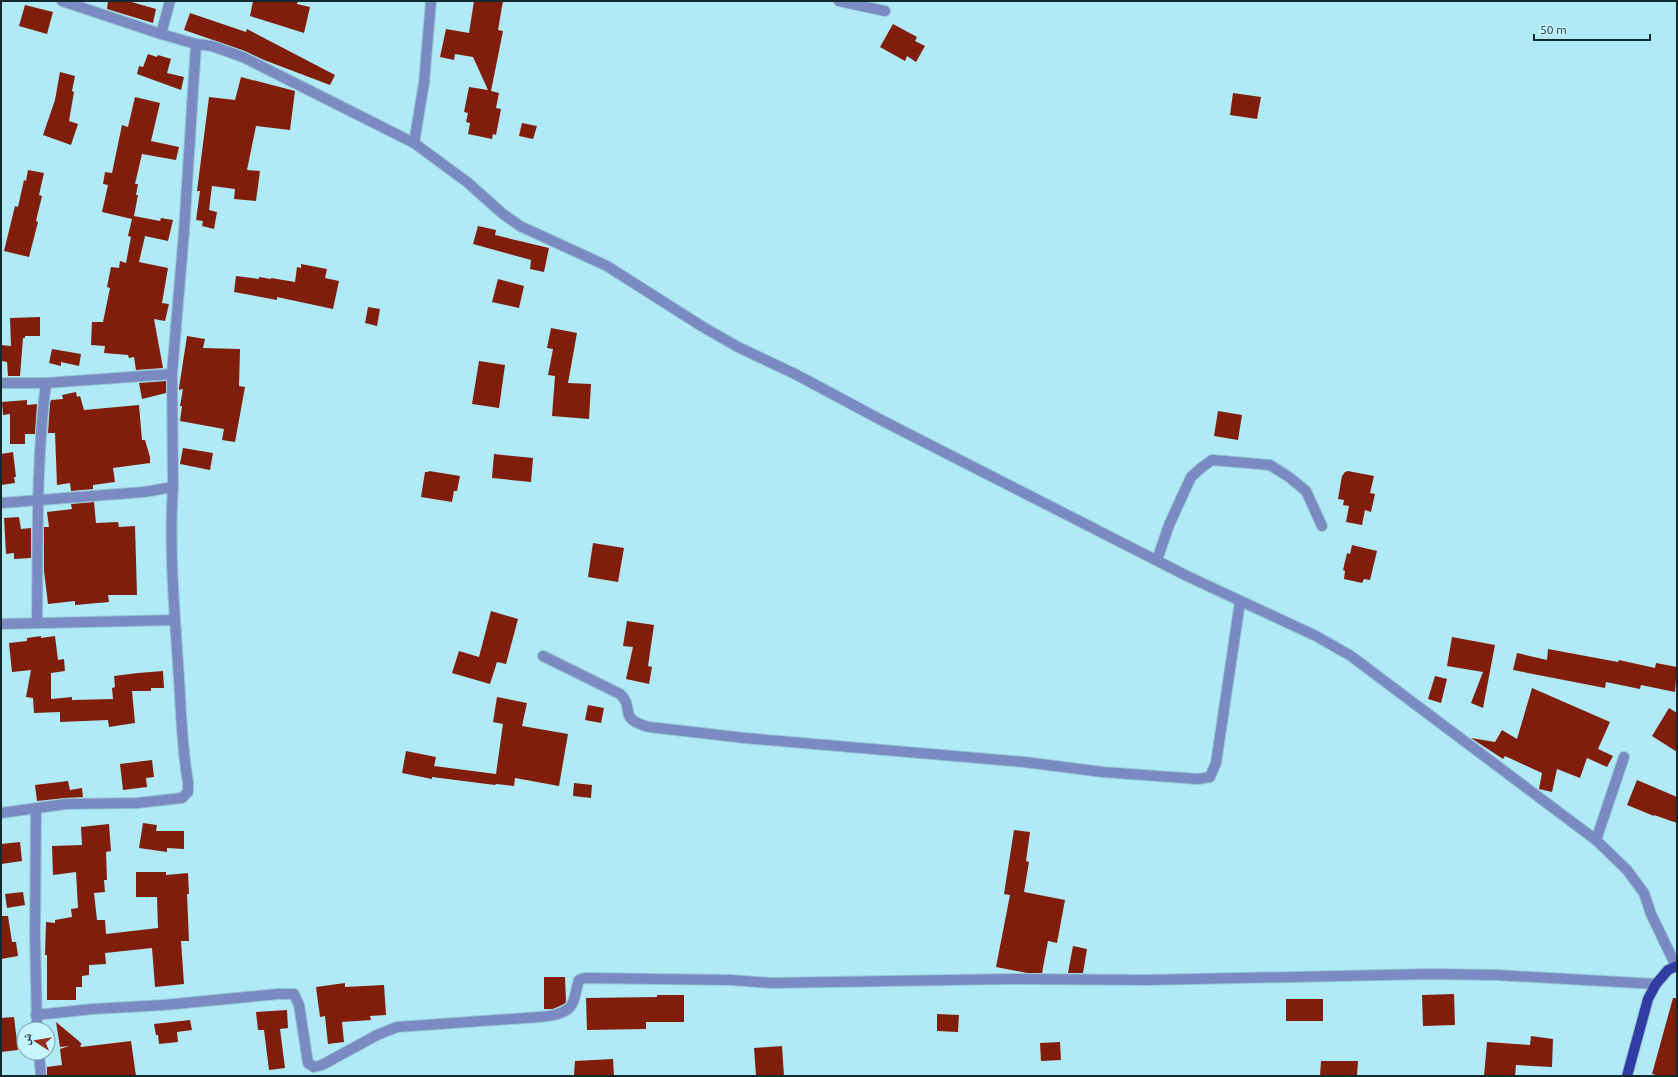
<svg xmlns="http://www.w3.org/2000/svg" width="1678" height="1077" font-family="Ubuntu,'Noto Naskh Arabic',sans-serif">
<style>
.building{fill:#811e0b}
.lines{fill:none;stroke-linecap:round;stroke-linejoin:round}
.street-casing{stroke:#94c7d2;stroke-width:12}
.primary-casing{stroke:#94c7d2;stroke-width:12}
.street{stroke:#7b8ac3;stroke-width:10}
.primary{stroke:#313ba4;stroke-width:10}
</style>
<rect width="100%" height="100%" fill="#b0eaf6"/>
<!-- building -->
<g class="building">
<polygon points="108,1 128,1 156,9 153,23 107,9"/>
<polygon points="253,1 298,1 297,4 310,7 304,33 250,16"/>
<polygon points="474,1 503,1 498,30 503,31 491,91 499,93 496,108 501,109 496,135 493,134 492,139 468,134 470,123 466,122 468,113 464,112 469,87 488,90 473,57 455,54 454,60 440,57 446,29 469,33"/>
<polygon points="25,5 53,12 47,34 19,26"/>
<polygon points="190,13 246,32 247,29 335,75 330,85 264,60 245,51 184,30"/>
<polygon points="893,24 917,37 915,41 925,46 916,62 907,56 905,61 880,47"/>
<polygon points="148,54 157,57 158,55 171,59 167,73 184,77 181,90 137,74 139,66 143,67"/>
<polygon points="60,72 75,76 72,91 74,92 69,121 78,124 71,145 43,135 55,100"/>
<polygon points="241,77 295,91 290,130 256,126 247,170 260,171 256,201 234,199 235,189 212,186 209,210 217,212 214,229 202,226 203,221 196,220 200,191 197,191 209,97 235,100"/>
<polygon points="1233,93 1261,97 1257,119 1230,115"/>
<polygon points="135,97 160,103 151,141 179,147 176,160 142,154 135,184 138,184 136,195 138,195 134,216 160,221 161,218 173,220 168,241 145,236 139,262 168,268 162,303 169,304 165,321 154,319 163,368 136,370 134,357 129,358 128,355 104,353 105,346 91,345 92,322 103,322 110,288 107,287 111,267 119,268 120,261 126,263 131,237 128,236 132,219 102,212 108,185 103,184 105,172 112,173 122,125 128,127"/>
<polygon points="522,123 537,126 533,139 519,136"/>
<polygon points="28,170 44,173 39,195 42,196 36,221 38,222 29,257 4,251 15,206 18,207 24,180 26,181"/>
<polygon points="478,226 496,230 495,235 549,248 544,272 530,269 531,260 473,244"/>
<polygon points="301,264 327,269 325,278 339,281 333,309 277,297 277,300 234,292 236,276 259,279 259,277 271,279 271,278 295,282 297,267 301,268"/>
<polygon points="498,279 524,286 519,308 492,302"/>
<polygon points="368,307 380,309 377,326 365,323"/>
<polygon points="40,317 40,336 25,336 25,338 23,338 20,376 8,376 7,362 1,361 1,345 11,346 10,318"/>
<polygon points="551,328 577,333 568,383 591,384 589,419 552,416 555,376 548,375 553,349 547,348"/>
<polygon points="187,336 205,339 203,348 240,349 239,386 245,387 235,442 222,440 224,429 180,421 182,406 180,406 183,389 179,390 179,388"/>
<polygon points="52,349 81,354 79,366 61,362 61,366 49,363"/>
<polygon points="479,361 505,365 499,408 472,404"/>
<polygon points="166,381 166,393 142,399 139,383"/>
<polygon points="76,392 77,397 80,396 84,410 139,405 142,440 145,440 150,457 150,463 113,468 115,482 93,485 93,489 71,491 70,483 57,485 55,433 48,433 50,403 51,400 63,399 62,395"/>
<polygon points="27,400 27,405 37,404 35,434 25,434 25,444 10,444 10,414 3,415 2,402"/>
<polygon points="1218,411 1242,415 1238,440 1214,436"/>
<polygon points="183,448 213,453 210,470 180,464"/>
<polygon points="13,452 16,477 14,477 15,483 1,485 1,454"/>
<polygon points="494,454 533,458 531,482 492,478"/>
<polygon points="429,471 460,476 457,491 454,491 452,502 421,497 425,472 428,472"/>
<polygon points="1348,471 1374,476 1370,493 1375,494 1371,512 1365,510 1362,525 1346,522 1349,506 1343,505 1344,500 1338,499 1342,476 1345,472"/>
<polygon points="94,502 96,523 118,522 119,527 135,526 137,595 108,595 109,602 75,605 75,601 48,604 44,571 44,527 49,527 47,512 72,509 71,504"/>
<polygon points="19,517 21,529 31,528 31,558 14,559 14,553 6,554 4,518"/>
<polygon points="593,543 624,548 618,582 588,577"/>
<polygon points="1352,545 1377,551 1370,580 1364,579 1362,583 1344,579 1345,571 1343,570 1347,553 1350,554"/>
<polygon points="491,611 518,619 506,664 497,662 490,684 452,673 459,651 479,657"/>
<polygon points="627,621 654,625 648,666 652,667 649,684 626,679 633,647 623,646"/>
<polygon points="41,636 41,638 55,636 58,660 64,659 65,671 51,673 51,699 72,697 72,700 113,699 112,688 115,687 114,676 138,673 163,671 164,688 151,688 151,691 132,691 135,723 109,727 108,720 60,722 60,712 34,713 33,698 26,697 31,670 12,672 9,643 27,641 27,638"/>
<polygon points="1452,637 1495,645 1483,708 1471,703 1483,672 1447,666"/>
<polygon points="1548,649 1618,662 1619,660 1655,668 1656,663 1677,667 1675,692 1641,685 1640,689 1606,682 1605,688 1513,670 1517,653 1547,660"/>
<polygon points="1435,676 1447,679 1441,703 1428,699"/>
<polygon points="1532,688 1610,722 1598,749 1613,756 1607,767 1587,758 1580,778 1557,769 1552,792 1539,789 1542,773 1505,756 1503,759 1471,738 1495,742 1502,730 1517,739"/>
<polygon points="497,697 527,703 522,726 568,734 559,786 515,778 514,786 496,784 495,785 432,777 432,779 402,773 406,751 436,757 434,766 496,774 503,724 493,722"/>
<polygon points="588,705 604,708 601,723 585,720"/>
<polygon points="1669,708 1677,713 1677,752 1652,736"/>
<polygon points="152,760 154,777 146,778 147,787 123,790 120,764"/>
<polygon points="1637,780 1677,797 1677,823 1654,815 1654,816 1627,805"/>
<polygon points="68,781 70,790 82,788 83,797 65,798 37,801 35,785"/>
<polygon points="574,783 592,785 591,798 573,796"/>
<polygon points="143,823 157,825 156,831 184,831 184,849 167,848 167,852 139,848"/>
<polygon points="109,824 111,851 106,852 107,880 104,880 105,892 94,893 97,920 105,920 106,934 158,928 157,897 136,897 136,872 166,872 166,875 188,873 189,894 187,894 189,941 181,941 184,984 155,987 152,948 105,953 106,964 89,965 89,975 82,976 82,987 76,987 76,1000 47,1000 47,955 45,955 46,922 55,923 55,920 72,917 71,909 78,908 76,872 53,875 52,846 82,845 81,827"/>
<polygon points="1014,830 1030,832 1026,861 1029,862 1024,892 1065,900 1057,943 1048,941 1042,973 1027,973 996,967 1010,895 1004,894"/>
<polygon points="20,842 22,861 1,864 1,844"/>
<polygon points="23,892 25,905 7,908 5,894"/>
<polygon points="1,916 8,916 12,942 16,942 18,956 1,959"/>
<polygon points="1073,946 1087,949 1083,973 1068,973"/>
<polygon points="544,977 565,977 566,1002 564,1004 553,1009 544,1009"/>
<polygon points="345,983 345,987 384,985 386,1015 370,1016 371,1020 342,1022 344,1042 328,1044 325,1016 320,1017 316,987"/>
<polygon points="1454,994 1455,1025 1423,1026 1422,995"/>
<polygon points="657,995 684,995 684,1022 646,1022 646,1029 587,1030 586,998 657,997"/>
<polygon points="1673,998 1677,998 1677,1076 1660,1076 1652,1074"/>
<rect x="1286" y="999" width="37" height="22"/>
<polygon points="287,1010 288,1028 280,1029 285,1068 269,1070 264,1030 258,1030 256,1012"/>
<polygon points="937,1014 959,1015 958,1032 937,1031"/>
<polygon points="14,1017 18,1050 1,1052 1,1018"/>
<polygon points="190,1020 192,1030 177,1032 178,1042 159,1044 158,1035 156,1035 154,1024"/>
<polygon points="56,1022 80,1042 82,1045 80,1045 81,1047 131,1041 136,1076 47,1076 47,1067 62,1065 60,1049 69,1046 60,1047"/>
<polygon points="1531,1036 1553,1039 1552,1067 1516,1065 1515,1076 1484,1076 1487,1042 1530,1045"/>
<polygon points="1060,1042 1061,1060 1041,1061 1040,1043"/>
<polygon points="782,1046 784,1076 756,1076 754,1048"/>
<polygon points="613,1059 614,1076 574,1075 575,1061"/>
<polygon points="1321,1061 1358,1061 1357,1076 1320,1076"/>
</g>
<g class="lines">
<defs>
<g id="street">
<polyline points="62,1 161,34 196,44 212,46 243,57 414,143 467,182 503,214 520,226 607,266 703,327 738,347 797,375 883,421 1187,576 1316,636 1351,656 1596,840 1627,870 1644,893 1651,914 1676,966"/>
<polyline points="839,1 885,11"/>
<polyline points="161,34 170,1"/>
<polyline points="414,143 424,83 431,1"/>
<polyline points="1,383 46,383 172,374"/>
<polyline points="1,503 144,492 173,487 172,374 184,232 196,44"/>
<polyline points="1157,560 1169,525 1191,477 1201,468 1212,460 1270,465 1289,477 1306,491 1322,526"/>
<path d="M37,622C38,542 36,462 46,383"/>
<polyline points="1,624 175,620"/>
<path d="M543,656L620,694C636,709 616,718 649,727L745,738L1024,762L1103,772L1198,779L1210,777L1216,763L1240,602"/>
<polyline points="36,809 35,934 37,1029"/>
<path d="M1,813L66,804L137,803L182,798L188,792V782C181,743 181,703 178,664C174,605 169,545 173,487"/>
<polyline points="1596,840 1624,757"/>
<path d="M36,1015L93,1009L164,1005L278,994H294L299,1005L308,1063L314,1067L322,1065L377,1035L397,1027L540,1017C551,1016 569,1014 573,1002C576,995 576,988 579,980L584,978L731,980L771,983L1009,979L1147,980L1431,974L1496,975L1656,984"/>
<polyline points="39,1053 41,1076"/>
</g>
<polyline id="primary" points="1627,1076 1648,999 1656,984 1668,970 1677,966"/>
</defs>
<!-- street casing -->
<use href="#street" class="street-casing"/>
<!-- primary casing -->
<use href="#primary" class="primary-casing"/>
<!-- street -->
<use href="#street" class="street"/>
<!-- primary -->
<use href="#primary" class="primary"/>
</g>
<!-- border -->
<rect width="1678" height="1077" fill="none" stroke="#12292d" stroke-width="4"/>
<!-- north arrow -->
<g transform="translate(36 1041) rotate(282)"><circle r="19" fill="#c7f5ff" stroke="#7fa3ab"/>
<path d="M0-3L7 15L0 10L-7 15Z" fill="#962d1a"/>
<text y="-6" font-size="11" font-weight="bold" text-anchor="middle" fill="#12292d">ش</text>
</g>
<!-- scale -->
<path d="M1534 34v6h116v-6" fill="none" stroke="#12292d" stroke-width="2"/>
<text x="1540" y="34" font-size="12" fill="#12292d" stroke="#c7f5ff" stroke-width="3" paint-order="stroke">50 m</text>
</svg>
